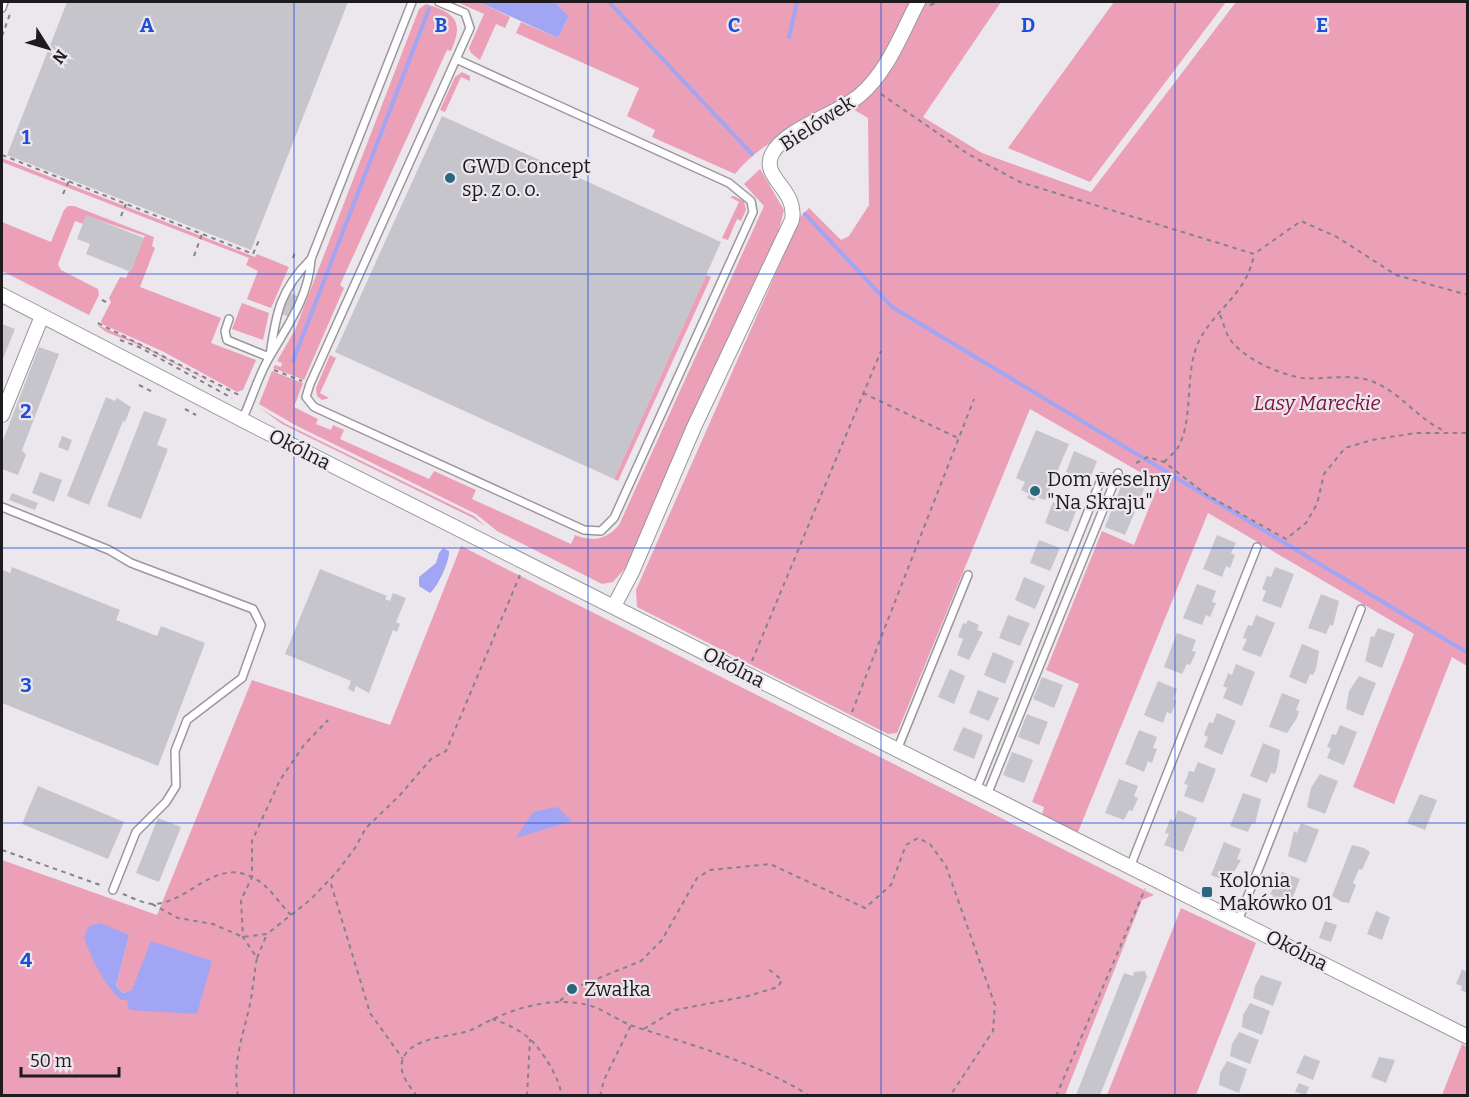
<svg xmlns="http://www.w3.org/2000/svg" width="1469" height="1097" font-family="Bitter,serif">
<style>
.green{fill:#eba0b7;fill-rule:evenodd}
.water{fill:#a1a5f3}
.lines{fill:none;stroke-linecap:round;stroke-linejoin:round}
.stream{stroke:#a1a5f3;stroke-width:4}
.building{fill:#c7c5cc}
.service-casing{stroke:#9b979c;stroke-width:10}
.minor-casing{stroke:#9b979c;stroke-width:16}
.path{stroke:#868387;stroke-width:2;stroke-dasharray:4.5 4.5;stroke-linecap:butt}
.service{stroke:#fff;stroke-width:7}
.minor{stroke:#fff;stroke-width:14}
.grid{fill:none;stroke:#1d4ed8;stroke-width:1.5;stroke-opacity:0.55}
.poi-dot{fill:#29687d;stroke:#ece7ed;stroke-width:2}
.labels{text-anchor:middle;stroke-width:4.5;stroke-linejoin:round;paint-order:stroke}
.street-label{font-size:20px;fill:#1d1b1d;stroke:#ece7ed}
.poi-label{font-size:20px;fill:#1d1b1d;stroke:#ece7ed;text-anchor:start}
.park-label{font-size:20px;font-style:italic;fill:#7a1242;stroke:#ece7ed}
.grid-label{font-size:20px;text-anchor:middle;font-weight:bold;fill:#1d4ed8;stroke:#ece7ed;stroke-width:4.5;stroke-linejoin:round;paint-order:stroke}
</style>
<rect width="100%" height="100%" fill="#ece7ed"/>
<!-- green -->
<g class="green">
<polygon points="457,2 479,2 510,17 505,28 496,24 480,60 471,53 469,48 484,14"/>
<path d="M555,2H914C895,35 879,77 846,99C805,126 765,137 735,174L652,137L655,130L627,116L639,88L516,33L521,22L558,38L569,16Z"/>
<polygon points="923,2 1001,2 923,117 982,153 1091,192 1236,2 1467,2 1467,666 1452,657 1394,804 1353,787 1414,634 1208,513 1078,832 1042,815 1044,807 1032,802 1079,684 1046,670 1102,531 1134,545 1159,483 1030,409 897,733 888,734 637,607 636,590 801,216 809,208 841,240 849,236 869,205 868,118 851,108"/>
<polygon points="1114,2 1226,2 1090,182 1008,148"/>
<path d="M426,4C456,13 464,22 451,51L447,50L340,285L344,288L304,380L273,368L275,365L281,367L282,363L277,361L295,330L419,9Z"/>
<polygon points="462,72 470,76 470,81 461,77 445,112 440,110 455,77"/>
<polygon points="2,158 255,257 257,254 289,267 271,308 247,299 258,271 246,265 249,258 2,162"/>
<path d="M760,169L784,210L776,241L628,565L613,582L602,584L497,531L476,514L295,425L259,404L272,371L303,383L294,407L318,419L316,424L331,430L333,425L344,430L340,439L429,479L434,471L476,490L472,499L571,544L575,535C593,542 606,540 619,525L764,206L744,184Z"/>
<polygon points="734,196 744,201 746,210 741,221 737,219 728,240 722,238 739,202 730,197"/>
<polygon points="68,206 74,206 154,237 152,246 155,248 140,287 221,318 211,343 256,360 243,390 237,392 164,352 102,324 101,321 111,302 109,298 120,277 126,278 145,236 87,216 83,224 75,221 58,264 61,270 98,289 99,295 89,315 2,271 2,222 51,242 64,210"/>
<polygon points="706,275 711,277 618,481 614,479"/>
<polygon points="242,303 269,313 263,340 232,329"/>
<polygon points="96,324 140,344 239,397 139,345 106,332"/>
<polygon points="330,355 336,358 320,393 329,398 322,400 317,396 316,388"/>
<polygon points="260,408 286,424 474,516 485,526 473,518 282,424"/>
<path d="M461,546L1154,895L1142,900L1065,1095L2,1096V860L157,915L252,680L390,725ZM89,926L129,935L116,986L123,993L132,990L121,1000Z"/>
<polygon points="1181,908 1256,943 1196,1095 1107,1095"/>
<polygon points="1462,1044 1467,1047 1467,1095 1442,1095"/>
</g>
<!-- water -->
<g class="water">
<polygon points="479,2 555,2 569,16 558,38"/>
<path d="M443,548L449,551C450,560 438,587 430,593L419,586V577L436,563L439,553Z"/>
<polygon points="557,807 572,821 516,838 533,812"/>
<path d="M100,923L129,935L116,986L123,993L132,990L151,941L212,961L197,1014L129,1010L127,1000H121C104,984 92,960 84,938L89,926Z"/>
</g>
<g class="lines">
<!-- stream -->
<g class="stream">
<polyline points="609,2 752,154"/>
<polyline points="789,37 797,2"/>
<polyline points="805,214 892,307 1468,653"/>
<polyline points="293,361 429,9"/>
</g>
</g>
<!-- building -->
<g class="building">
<polygon points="67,2 348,2 251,250 7,155"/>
<polygon points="442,116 721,242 614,479 335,352"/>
<polygon points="86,215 144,238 131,272 86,254 90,244 77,239"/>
<polygon points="290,293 297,296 289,317 282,314"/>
<polygon points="2,324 15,329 2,361"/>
<polygon points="39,347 59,354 22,450 26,455 18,475 2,469 2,443"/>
<polygon points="106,397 115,401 117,398 131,407 125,422 123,421 89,505 67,496"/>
<polygon points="144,411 167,419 157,445 168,449 141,519 107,506"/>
<polygon points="1036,430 1069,444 1045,500 1036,497 1034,501 1027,498 1029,494 1021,490 1025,482 1016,478"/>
<polygon points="62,436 72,440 68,451 58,447"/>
<polygon points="1074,451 1097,461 1089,481 1066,472"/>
<polygon points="40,472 62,480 54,502 32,493"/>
<polygon points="1125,476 1146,484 1137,508 1116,499"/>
<polygon points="12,493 38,503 35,510 9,500"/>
<polygon points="1053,502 1076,511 1068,532 1045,523"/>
<polygon points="1114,504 1135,512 1125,535 1105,527"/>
<polygon points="1217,535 1236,543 1231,553 1235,555 1230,568 1226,566 1222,577 1203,569"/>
<polygon points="1039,540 1060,548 1050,571 1030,563"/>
<polygon points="12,567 120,610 116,620 157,636 161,626 205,643 158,766 2,703 2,573 3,570 10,573"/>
<polygon points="1275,567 1294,574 1281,608 1262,601 1266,591 1262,589 1267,576 1271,577"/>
<polygon points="320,569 387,596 385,599 390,601 393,593 406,598 396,622 400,624 397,632 393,630 369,693 356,686 354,692 348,689 351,681 285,654"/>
<polygon points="1024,577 1045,586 1035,609 1015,600"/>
<polygon points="1197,584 1216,591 1212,602 1216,603 1210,617 1206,615 1202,625 1183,618"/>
<polygon points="1321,594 1339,601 1333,626 1330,625 1326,634 1308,628"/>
<polygon points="1008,615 1030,623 1020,646 999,638"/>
<polygon points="1256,615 1275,623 1261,657 1242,650 1247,639 1243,638 1245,632 1248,625 1252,626"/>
<polygon points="968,620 979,625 977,630 983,632 969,660 957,655 963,639 958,637 963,623 966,624"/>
<polygon points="1378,628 1395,634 1382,668 1365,661 1371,636 1374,637"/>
<polygon points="1177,633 1196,640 1192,651 1196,652 1193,659 1190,665 1187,664 1182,674 1164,667"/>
<polygon points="1302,644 1319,651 1316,669 1313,675 1310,674 1306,684 1289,677"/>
<polygon points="993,652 1014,661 1005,684 984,675"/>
<polygon points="1236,664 1255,672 1242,706 1223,698 1227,688 1223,686 1226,679 1228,673 1232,675"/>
<polygon points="950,669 965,676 954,704 938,697"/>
<polygon points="1359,676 1376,683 1363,716 1346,709 1349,691"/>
<polygon points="1042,677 1063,685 1054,708 1033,699"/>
<polygon points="1158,681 1177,689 1173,699 1176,701 1174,707 1171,714 1167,712 1163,723 1144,715"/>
<polygon points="978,690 999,698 989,721 969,713"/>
<polygon points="1282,693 1300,700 1296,710 1299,711 1297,718 1287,733 1269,727"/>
<polygon points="1217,713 1236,721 1222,755 1204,747 1208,737 1204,735 1209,722 1213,723"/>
<polygon points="1027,714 1048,722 1039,745 1018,737"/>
<polygon points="1340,725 1357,732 1344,765 1327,758 1331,748 1327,747 1330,740 1332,734 1336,735"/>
<polygon points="963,727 983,735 974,759 953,750"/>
<polygon points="1139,730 1157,737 1153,748 1157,749 1154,757 1152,763 1148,761 1144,772 1125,764"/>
<polygon points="1263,743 1280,750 1277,768 1275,774 1271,773 1267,783 1250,776"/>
<polygon points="1012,752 1033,760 1024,783 1003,775"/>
<polygon points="1198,762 1216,769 1203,803 1184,796 1188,785 1184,784 1187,777 1189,771 1194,772"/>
<polygon points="1320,774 1338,781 1325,814 1307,807 1311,788"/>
<polygon points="1119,779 1138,786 1134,796 1138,798 1135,805 1132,811 1129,810 1124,820 1105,813"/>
<polygon points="38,786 124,822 108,859 22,824"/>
<polygon points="1243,793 1261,799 1255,824 1252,823 1248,832 1230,826"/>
<polygon points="1420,794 1437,800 1425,830 1407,823"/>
<polygon points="1178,810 1197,818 1183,852 1164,845 1169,834 1165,833 1168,825 1170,819 1174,821"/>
<polygon points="158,818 181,827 159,882 136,873"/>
<polygon points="1301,823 1319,830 1306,863 1288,856 1294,831 1297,833"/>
<polygon points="1224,842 1241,849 1237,859 1241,860 1228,882 1211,875"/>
<polygon points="1352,845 1364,848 1370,852 1362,870 1359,869 1353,883 1356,885 1349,903 1342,902 1332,896"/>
<polygon points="1282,872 1300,879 1287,912 1269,905 1273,895 1270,894"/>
<polygon points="1376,911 1390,917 1382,940 1367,934"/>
<polygon points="1325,921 1337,925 1331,942 1319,938"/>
<polygon points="1462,969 1467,972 1467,993 1461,990 1462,986 1456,984"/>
<polygon points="1145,971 1147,977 1100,1095 1076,1095 1124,973 1133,976 1134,972"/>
<polygon points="1261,975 1282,982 1273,1006 1253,998 1255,986"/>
<polygon points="1250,1003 1270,1011 1262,1035 1242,1027 1243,1015"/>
<polygon points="1239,1032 1259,1040 1250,1064 1230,1056 1232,1044"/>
<polygon points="1304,1055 1320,1061 1313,1080 1296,1073"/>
<polygon points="1379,1057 1395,1060 1386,1083 1371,1077"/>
<polygon points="1227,1061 1247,1069 1239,1093 1219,1085 1220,1073"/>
<polygon points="1299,1083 1309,1087 1306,1095 1295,1092"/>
</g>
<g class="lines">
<defs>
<g id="service">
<polyline points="439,2 465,13 470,28 310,384 306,397 314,407 584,530 601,531 614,518 753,212 751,201 729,183 456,59"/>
<polyline points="2,8 4,2"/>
<polyline points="229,319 225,331 227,340 269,357"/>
<path d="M270,355C276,313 280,290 311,259"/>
<path d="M242,420C252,399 258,376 270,356C288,325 309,296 311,259L412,2"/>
<polyline points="2,507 109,550 131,563 253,609 261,625 242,678 187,720 175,751 176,786 166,802 136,832 113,890"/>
<polyline points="897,750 968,575"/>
<polyline points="976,790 1102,477"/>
<polyline points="987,795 1118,473"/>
<polyline points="1130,867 1257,547"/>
<polyline points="1238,921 1361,609"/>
</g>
<g id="minor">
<polyline points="2,295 258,428 1468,1037"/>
<polyline points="2,415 42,316"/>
<path d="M614,606L632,572L694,427L792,220C798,189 760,178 772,154C785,128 837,115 860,95C888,71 901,34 918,2"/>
</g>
</defs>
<!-- service casing -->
<use href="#service" class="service-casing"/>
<!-- minor casing -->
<use href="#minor" class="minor-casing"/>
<!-- path -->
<g class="path">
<polyline points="930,5 939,2"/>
<polyline points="2,36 10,14"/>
<polyline points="881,94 968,154 1020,182 1254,254 1301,221 1337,237 1396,275 1468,295"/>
<polyline points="2,155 253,254 260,238"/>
<polyline points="63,194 69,181"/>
<polyline points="121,216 126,204"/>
<polyline points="194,256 202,234"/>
<polyline points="293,258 295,252"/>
<polyline points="102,300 108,303"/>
<path d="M1220,315C1223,322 1225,330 1228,336C1239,357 1280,375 1303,378C1325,380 1350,373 1371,381C1399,391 1416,417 1442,430"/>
<polyline points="98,323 239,395"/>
<polyline points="120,340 139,347 232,398"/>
<polyline points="274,370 302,381"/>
<polyline points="139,385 153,392"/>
<polyline points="863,393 958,438"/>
<polyline points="185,409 196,415"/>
<path d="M1164,462C1168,458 1174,453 1177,449C1195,421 1183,371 1200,339C1217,307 1247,294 1254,254"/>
<polyline points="1136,463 1148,457 1164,462 1207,495 1286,539 1306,523 1317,504 1324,474 1345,448 1372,440 1415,433 1468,433"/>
<polyline points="752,661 881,351"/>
<polyline points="852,712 974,399"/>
<polyline points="2,850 103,886"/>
<polyline points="331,884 370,1013 403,1059"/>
<path d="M123,894C131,897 144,904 153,904C189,903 214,858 252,877C268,884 279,903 291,915"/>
<polyline points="152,904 178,918 213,924 243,937 267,934 310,900 336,873 355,848 366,828 400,795 431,759 446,751 520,575"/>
<polyline points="257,958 267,934"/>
<polyline points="560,1001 572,989 641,961 662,940 697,878 710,870 770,864 865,908 891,885 906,845 918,838 930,844 946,866 995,1005 993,1031 950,1096"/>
<path d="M492,1019C505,1023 520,1030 530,1039C541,1049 562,1081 561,1096"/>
<polyline points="644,1029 675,1010 748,996 778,987 782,980 767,968"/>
<path d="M238,1096C232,1063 243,1036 250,1004C253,989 254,974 257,958L243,937L241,900L252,877V841L280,780L304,745L328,720"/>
<path d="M417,1096C407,1083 394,1068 407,1052C421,1036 453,1037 471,1030C478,1027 484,1023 491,1020C520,1006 556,997 588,1005C604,1009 618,1021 633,1026C694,1046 756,1062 810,1096"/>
<polyline points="527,1096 530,1039"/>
<polyline points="600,1096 604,1080 631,1025"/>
<polyline points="1056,1096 1145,889"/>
</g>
<!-- service -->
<use href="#service" class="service"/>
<!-- minor -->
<use href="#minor" class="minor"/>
</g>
<!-- grid -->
<path class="grid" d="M294,2V1096M588,2V1096M881,2V1096M1175,2V1096M2,274H1468M2,548H1468M2,823H1468"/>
<!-- markers -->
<g class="poi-dot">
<circle cx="450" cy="178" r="6"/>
<circle cx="1035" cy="491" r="6"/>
<rect x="1201" y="886" width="12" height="12" rx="3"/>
<circle cx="572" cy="989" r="6"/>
</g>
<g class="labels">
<!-- street labels -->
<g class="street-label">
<text transform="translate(817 123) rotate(-33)" y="7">Bielówek</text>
<text transform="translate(300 449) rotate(27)" y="7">Okólna</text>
<text transform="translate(734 667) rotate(27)" y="7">Okólna</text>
<text transform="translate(1297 950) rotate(27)" y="7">Okólna</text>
</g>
<!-- poi labels -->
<g class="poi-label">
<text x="462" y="173">GWD Concept<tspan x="462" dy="23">sp. z o. o.</tspan></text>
<text x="1047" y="486">Dom weselny<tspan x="1047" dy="23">"Na Skraju"</tspan></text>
<text x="1219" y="887">Kolonia<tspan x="1219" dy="23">Makówko 01</tspan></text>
<text x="584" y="996">Zwałka</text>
</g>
<!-- park labels -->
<g class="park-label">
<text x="1317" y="410">Lasy Mareckie</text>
</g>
</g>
<g class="grid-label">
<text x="147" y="32">A</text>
<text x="441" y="32">B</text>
<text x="734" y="32">C</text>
<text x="1028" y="32">D</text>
<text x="1322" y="32">E</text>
<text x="26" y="144">1</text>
<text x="26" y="418">2</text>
<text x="26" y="692">3</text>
<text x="26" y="967">4</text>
</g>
<!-- border -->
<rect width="1469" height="1097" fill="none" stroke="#1d1b1d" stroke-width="6"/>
<!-- north arrow -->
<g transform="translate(48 48) rotate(127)" stroke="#ece7ed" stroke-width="4.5" paint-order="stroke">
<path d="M0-4.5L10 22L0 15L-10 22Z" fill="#1d1b1d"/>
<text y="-9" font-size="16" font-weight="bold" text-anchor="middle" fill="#1d1b1d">N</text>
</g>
<!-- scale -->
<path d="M21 1067v9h98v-9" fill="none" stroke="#1d1b1d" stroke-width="3"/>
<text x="30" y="1067" font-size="18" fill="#1d1b1d" stroke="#ece7ed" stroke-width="4.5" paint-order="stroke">50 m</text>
</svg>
